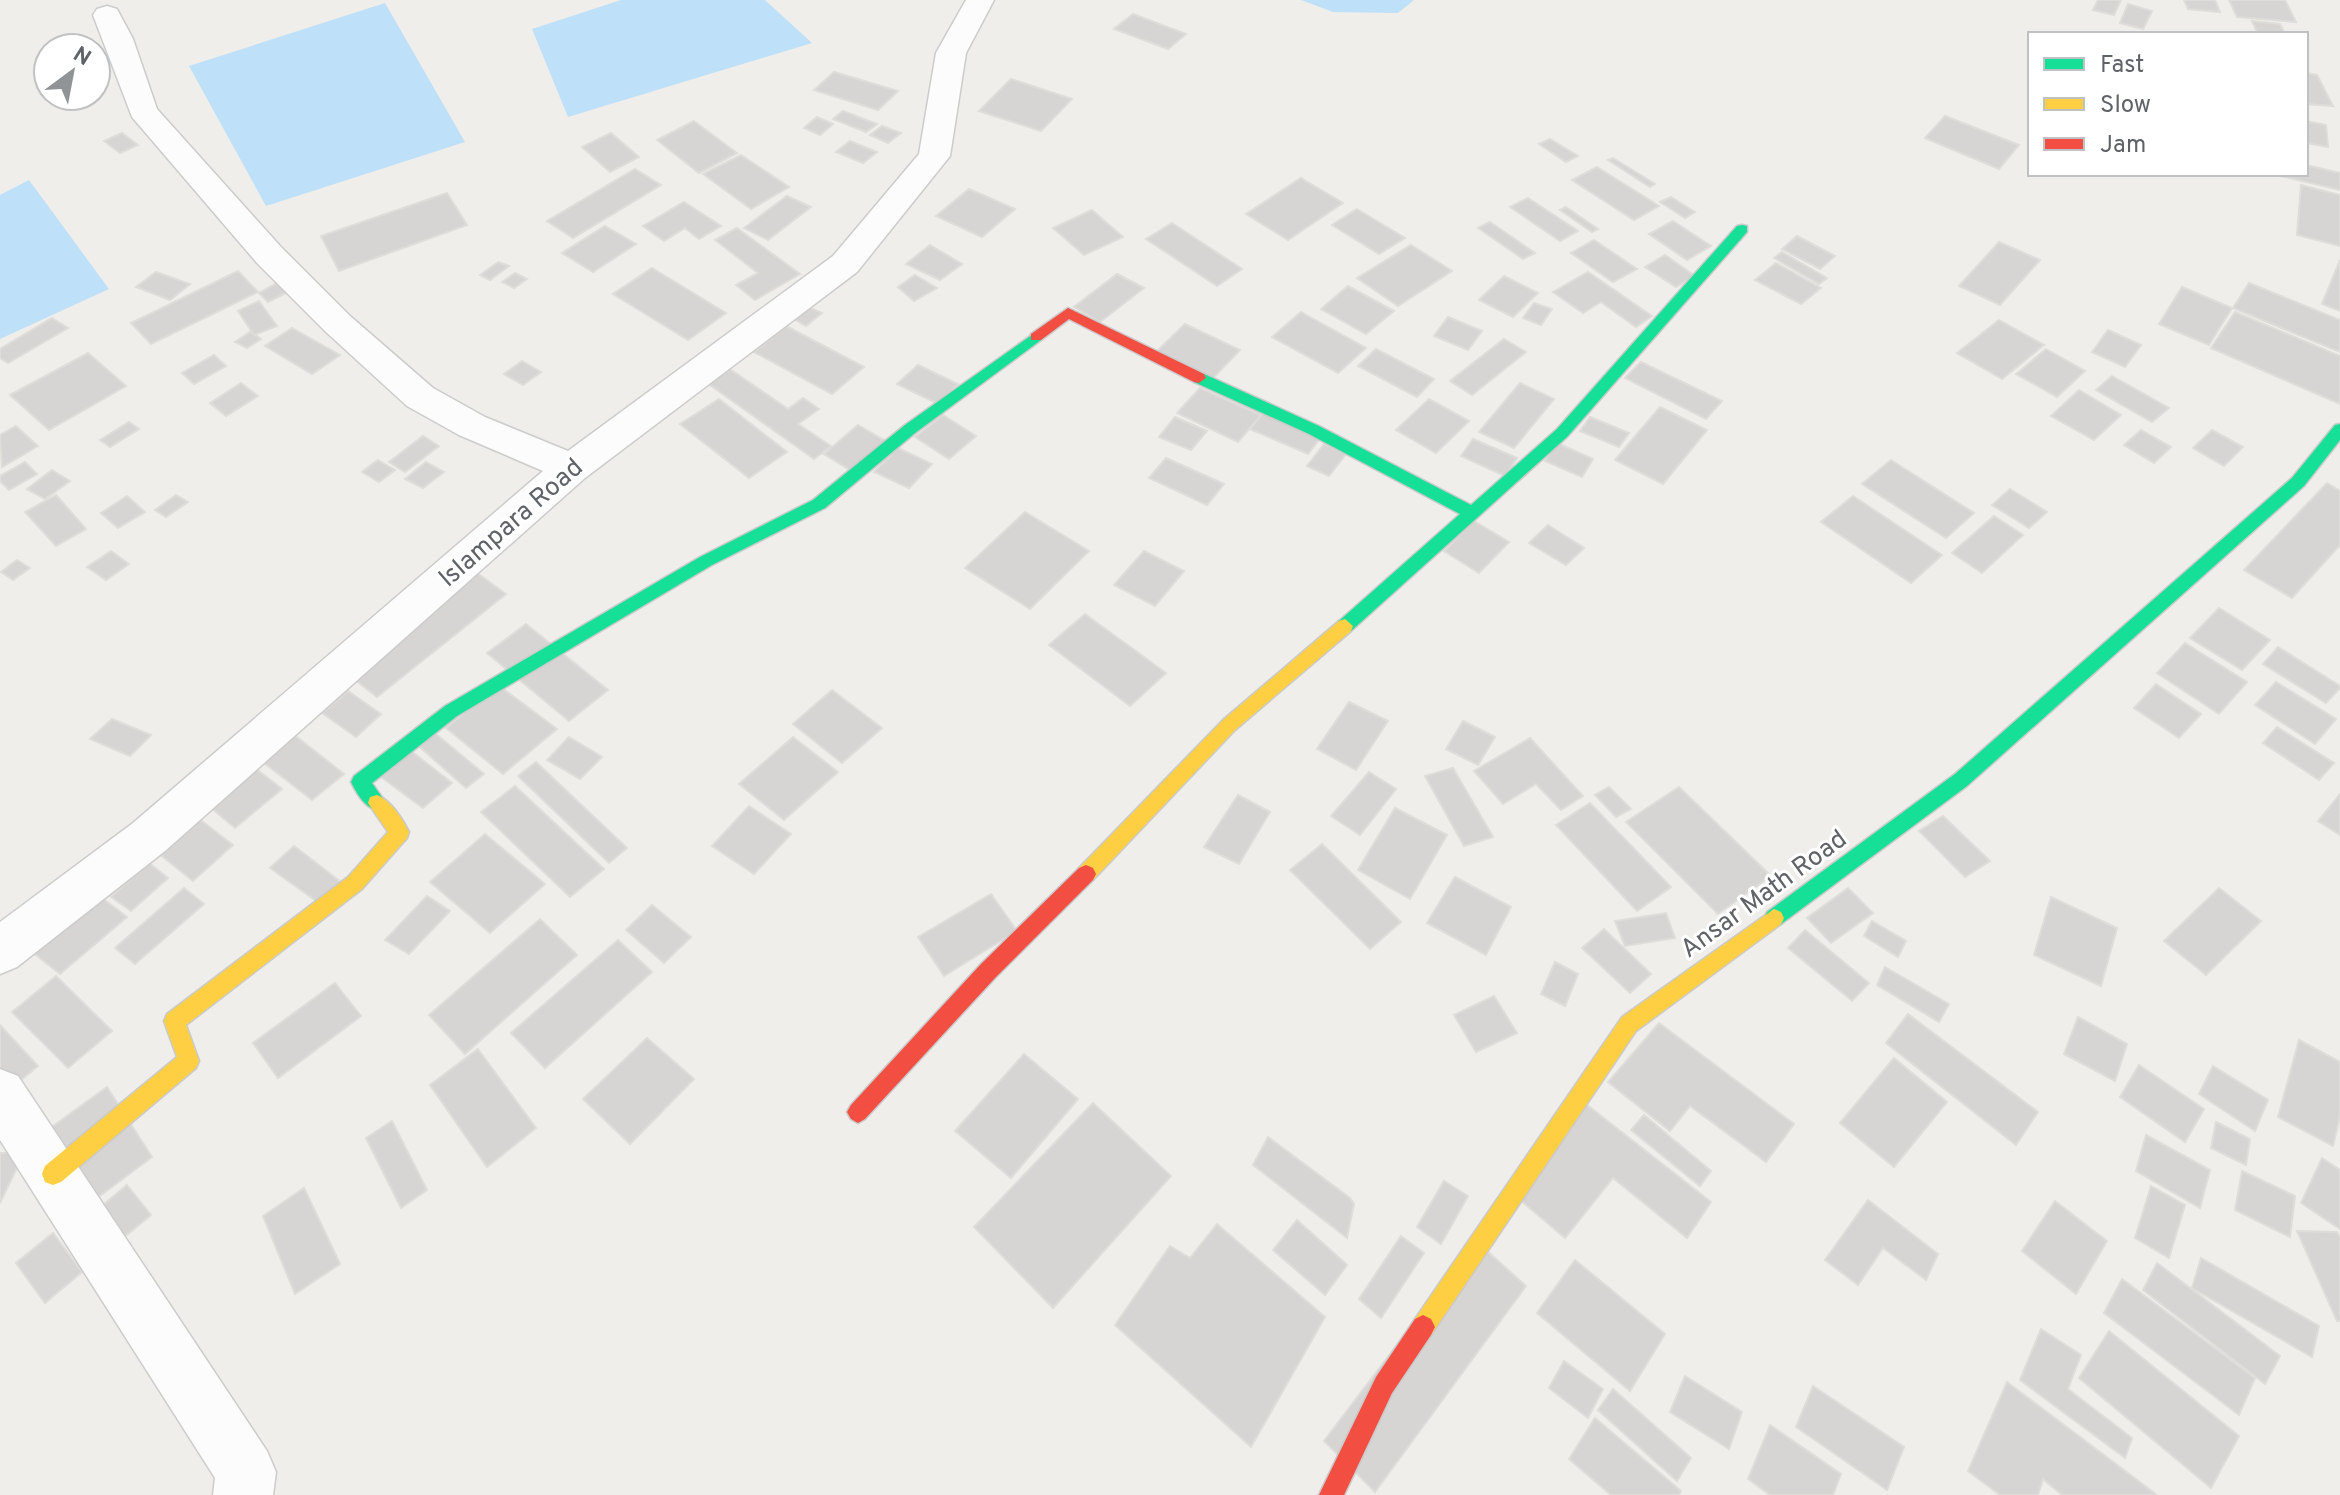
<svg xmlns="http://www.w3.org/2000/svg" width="2340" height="1495" font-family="Overpass,sans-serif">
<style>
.water{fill:#bfe0f9}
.building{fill:#d6d5d3;stroke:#deddd9;stroke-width:2}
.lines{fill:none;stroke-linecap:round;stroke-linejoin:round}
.street-casing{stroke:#cbcccc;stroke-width:3}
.fast-casing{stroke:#cacacb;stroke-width:3}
.slow-casing{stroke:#cacacb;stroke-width:3}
.jam-casing{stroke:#cacacb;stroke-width:3}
.street{fill:#fdfcfc;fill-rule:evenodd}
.fast{fill:#16e098;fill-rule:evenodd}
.slow{fill:#ffcf43;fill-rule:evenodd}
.jam{fill:#f24e42;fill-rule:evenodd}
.labels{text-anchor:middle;stroke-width:6;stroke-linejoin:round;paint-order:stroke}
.street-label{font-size:26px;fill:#5f6368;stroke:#fff}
</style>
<rect width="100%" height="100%" fill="#efeeea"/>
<!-- water -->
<g class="water">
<polygon points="621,0 765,0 812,43 568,117 532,29"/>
<polygon points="1301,0 1414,0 1398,13 1333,12"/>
<polygon points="385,3 465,142 266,206 189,66"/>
<polygon points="29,180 109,289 0,339 0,195"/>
</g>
<!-- building -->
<g class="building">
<polygon points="2098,0 2121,0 2114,15 2093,10"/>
<polygon points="2184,0 2215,0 2220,12 2188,9"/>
<polygon points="2229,0 2285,0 2296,22 2237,17"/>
<polygon points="2128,4 2152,11 2143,29 2120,23"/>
<polygon points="1133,14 1186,34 1168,49 1114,29"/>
<polygon points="2252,21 2280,24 2285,34 2258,34"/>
<polygon points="834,72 898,91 878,110 814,90"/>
<polygon points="2306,73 2317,75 2333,106 2306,104"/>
<polygon points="1011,79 1072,99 1041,131 979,111"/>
<polygon points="843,111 877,124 866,132 833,119"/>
<polygon points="1945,116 2019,145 1999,169 1925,138"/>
<polygon points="817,117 833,124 820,135 804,128"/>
<polygon points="694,121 737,153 699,173 657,140"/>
<polygon points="2306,121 2326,125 2328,147 2306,143"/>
<polygon points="882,126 901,133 888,143 870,135"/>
<polygon points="122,133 138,145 120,153 104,141"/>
<polygon points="611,133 639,157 610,172 582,147"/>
<polygon points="1550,139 1578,156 1566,162 1539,144"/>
<polygon points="850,141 877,152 863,163 836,152"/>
<polygon points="741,155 789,187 751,209 703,174"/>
<polygon points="1613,158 1655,184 1650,187 1608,160"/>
<polygon points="2306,165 2340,173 2340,190 2272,174 2306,174"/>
<polygon points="1597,167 1659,206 1634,220 1572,180"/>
<polygon points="635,169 661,185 573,238 547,221"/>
<polygon points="1301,178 1343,203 1288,240 1246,214"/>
<polygon points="2301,185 2340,195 2340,246 2297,235"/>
<polygon points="969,189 1015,209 982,237 936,216"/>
<polygon points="447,193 467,225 339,271 321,236"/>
<polygon points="787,196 811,207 768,240 744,228"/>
<polygon points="1671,197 1695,212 1685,218 1660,202"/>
<polygon points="1528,198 1578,231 1560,241 1510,207"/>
<polygon points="684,202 721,226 699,239 685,228 664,241 643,226"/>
<polygon points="1566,207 1598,229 1592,232 1560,210"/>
<polygon points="1357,209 1405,238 1379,254 1332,225"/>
<polygon points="1092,210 1123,237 1084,255 1053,228"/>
<polygon points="1673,221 1711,246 1687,260 1649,234"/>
<polygon points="1490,222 1535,253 1523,259 1478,228"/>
<polygon points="1172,223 1242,269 1217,286 1146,239"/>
<polygon points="605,226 636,244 593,272 562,253"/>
<polygon points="737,228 800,274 755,300 736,285 758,273 715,240"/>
<polygon points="1797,236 1835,256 1820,269 1782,249"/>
<polygon points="1594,240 1637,269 1613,282 1571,253"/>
<polygon points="1999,242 2040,260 2000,305 1959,286"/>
<polygon points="930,245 962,264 940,280 906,264"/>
<polygon points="1411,245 1452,271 1398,306 1357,278"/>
<polygon points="1782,252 1827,278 1819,284 1774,258"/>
<polygon points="1665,255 1695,276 1676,287 1645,267"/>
<polygon points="2340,260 2340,311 2322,304"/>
<polygon points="498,262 509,266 490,280 480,275"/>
<polygon points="1776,263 1821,288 1801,304 1755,280"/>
<polygon points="652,268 726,313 688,340 613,294"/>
<polygon points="238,271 258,292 151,344 131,323"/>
<polygon points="156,272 190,284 170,300 136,287"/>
<polygon points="1588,272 1652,316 1636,327 1601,302 1583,313 1553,292"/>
<polygon points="515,273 527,279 514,288 502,282"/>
<polygon points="1117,274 1144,288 1100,322 1074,307"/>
<polygon points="915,275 937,288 914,301 898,287"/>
<polygon points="1504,276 1538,293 1513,317 1479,300"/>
<polygon points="277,283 288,292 268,302 259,293"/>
<polygon points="2249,283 2340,320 2340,352 2233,308"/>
<polygon points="1348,286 1394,311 1366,334 1321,309"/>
<polygon points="2182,287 2232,308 2209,345 2159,324"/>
<polygon points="259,301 277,326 254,335 238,311"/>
<polygon points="1534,303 1552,309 1541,325 1523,318"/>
<polygon points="806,306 822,313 806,326 794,319"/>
<polygon points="1301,312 1366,348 1338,373 1272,337"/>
<polygon points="2235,312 2340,356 2340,404 2211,348"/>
<polygon points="1448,317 1482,331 1468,350 1434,336"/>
<polygon points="52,318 68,328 8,363 0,358 0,349"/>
<polygon points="1999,320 2044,345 2002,379 1957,353"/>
<polygon points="1185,324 1240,350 1212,379 1156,352"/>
<polygon points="786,326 864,367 832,394 754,352"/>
<polygon points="292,328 340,355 312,374 265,346"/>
<polygon points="2108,330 2141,345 2125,367 2092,352"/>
<polygon points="250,332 261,339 247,348 235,342"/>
<polygon points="1504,339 1526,352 1472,395 1450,381"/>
<polygon points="1376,349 1434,379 1417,397 1358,366"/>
<polygon points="2046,349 2085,371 2057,397 2016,374"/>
<polygon points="88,353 126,386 49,430 10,395"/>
<polygon points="214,355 226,366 194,384 182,373"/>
<polygon points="522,361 541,372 523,385 504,374"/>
<polygon points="1641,362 1722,401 1706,419 1625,378"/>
<polygon points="724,365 788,409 803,398 819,409 798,424 831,446 814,459 703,380"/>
<polygon points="918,365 958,384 938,404 897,384"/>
<polygon points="2112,376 2169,408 2152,422 2096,390"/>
<polygon points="241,383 258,396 226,416 210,403"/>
<polygon points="1520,383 1554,399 1514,448 1479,432"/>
<polygon points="1200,388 1261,415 1238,442 1177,413"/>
<polygon points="2079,390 2121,415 2094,440 2051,416"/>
<polygon points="719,399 787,452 749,478 680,424"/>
<polygon points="1429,399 1469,421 1436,453 1396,430"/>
<polygon points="1660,407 1707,430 1663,484 1615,460"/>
<polygon points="1264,412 1322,436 1308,454 1250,429"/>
<polygon points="943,415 976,436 949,459 915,437"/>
<polygon points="1175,417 1207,431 1191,450 1159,437"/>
<polygon points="1590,417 1629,433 1619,447 1580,431"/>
<polygon points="129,422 139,429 110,447 100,440"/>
<polygon points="858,425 889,443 855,473 824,454"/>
<polygon points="16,426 38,446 2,467 0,435"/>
<polygon points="2141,430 2171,447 2154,463 2124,445"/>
<polygon points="2212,430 2243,447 2224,466 2193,448"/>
<polygon points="423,436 439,446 405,472 389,462"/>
<polygon points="1473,439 1517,458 1505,476 1461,456"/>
<polygon points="1557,443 1593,459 1582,477 1545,461"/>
<polygon points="1324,444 1346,454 1329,476 1307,466"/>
<polygon points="898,448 932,464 909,488 874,472"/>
<polygon points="1166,458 1224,484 1207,505 1149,478"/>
<polygon points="378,460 395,470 379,482 362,472"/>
<polygon points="1891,460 1974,513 1946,538 1862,484"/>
<polygon points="25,462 37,474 9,490 0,481 0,476"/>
<polygon points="426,462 444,472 423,488 405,479"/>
<polygon points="52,470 70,481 45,499 27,489"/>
<polygon points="2327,483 2340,491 2340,545 2292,598 2244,570"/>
<polygon points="2010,489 2047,512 2029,528 1992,505"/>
<polygon points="56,495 86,529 56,546 25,512"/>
<polygon points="176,495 188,502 166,517 155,510"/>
<polygon points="127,496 145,512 118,528 101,513"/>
<polygon points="1853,496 1942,555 1911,583 1821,522"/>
<polygon points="1025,512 1089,551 1030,609 965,568"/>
<polygon points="1994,516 2023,535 1982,573 1952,553"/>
<polygon points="1474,521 1509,542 1479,573 1444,551"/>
<polygon points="1548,525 1584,548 1566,565 1529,543"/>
<polygon points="111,551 129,564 106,580 87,567"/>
<polygon points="1144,551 1184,571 1155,606 1114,585"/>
<polygon points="17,560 30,568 13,580 1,572"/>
<polygon points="466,565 506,594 377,697 336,665"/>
<polygon points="2219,608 2270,640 2242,670 2190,638"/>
<polygon points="1085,614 1166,673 1130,706 1049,645"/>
<polygon points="526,624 608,690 569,721 487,653"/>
<polygon points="2185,643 2247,682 2219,714 2157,673"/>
<polygon points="2278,647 2340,686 2340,688 2326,703 2263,664"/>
<polygon points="2276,682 2336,719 2315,744 2255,705"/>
<polygon points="2156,684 2201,714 2179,738 2134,708"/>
<polygon points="498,685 557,729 503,774 446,728"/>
<polygon points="832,690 882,728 842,763 793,724"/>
<polygon points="348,691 381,714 356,737 322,713"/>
<polygon points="1349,702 1388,721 1356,770 1317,749"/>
<polygon points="112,719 151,735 130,756 90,739"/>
<polygon points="1463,721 1495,737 1478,765 1446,749"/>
<polygon points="2277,727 2334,763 2319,780 2263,743"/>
<polygon points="430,729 484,774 466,788 413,741"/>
<polygon points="288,730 344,774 312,800 255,756"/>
<polygon points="569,737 602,757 580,779 547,760"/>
<polygon points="793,737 838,772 784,820 739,784"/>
<polygon points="1530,738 1583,796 1561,810 1536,784 1503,804 1474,771"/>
<polygon points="411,751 452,783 423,808 381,777"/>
<polygon points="536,762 627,848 609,863 518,776"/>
<polygon points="251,765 282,789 235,828 204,802"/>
<polygon points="1453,768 1493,837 1464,846 1425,776"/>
<polygon points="1369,772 1396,789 1360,835 1331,816"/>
<polygon points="515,786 604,869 570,897 481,812"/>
<polygon points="1609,787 1631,809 1616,817 1595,795"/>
<polygon points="1679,787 1771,876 1718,914 1626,822"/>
<polygon points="2340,794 2340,835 2318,821"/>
<polygon points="1238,795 1270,812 1239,864 1204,847"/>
<polygon points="1590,803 1671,887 1637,911 1556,825"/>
<polygon points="749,806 791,834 754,874 712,846"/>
<polygon points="1395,808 1447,835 1410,899 1358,870"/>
<polygon points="194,815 233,845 193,881 153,849"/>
<polygon points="1943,816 1990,861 1965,877 1919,831"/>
<polygon points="485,834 545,884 490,933 430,882"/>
<polygon points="1322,844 1401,922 1370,949 1290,870"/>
<polygon points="294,846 341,882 319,903 270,868"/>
<polygon points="149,863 168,878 131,911 111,897"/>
<polygon points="1455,877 1511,907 1486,955 1427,923"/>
<polygon points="184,888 204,904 135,964 115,948"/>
<polygon points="1848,888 1873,913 1831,943 1807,918"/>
<polygon points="2219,888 2261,921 2206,975 2164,941"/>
<polygon points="93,891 127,917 60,974 26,947"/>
<polygon points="991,894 1017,931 944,976 918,937"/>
<polygon points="427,896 450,911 409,954 385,940"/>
<polygon points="2051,897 2117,928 2101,986 2034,955"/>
<polygon points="652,905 691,937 664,963 626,930"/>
<polygon points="1666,913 1675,938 1625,946 1615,921"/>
<polygon points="540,919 577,955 465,1054 429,1015"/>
<polygon points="1872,921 1906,941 1898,957 1864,936"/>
<polygon points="1604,929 1651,974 1630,993 1582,948"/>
<polygon points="1805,930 1869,983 1852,1001 1788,948"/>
<polygon points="618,940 652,972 545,1068 511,1033"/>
<polygon points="1555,962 1578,974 1565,1006 1541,994"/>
<polygon points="1885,967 1949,1004 1939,1022 1877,985"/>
<polygon points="56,976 112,1031 68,1068 12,1012"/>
<polygon points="335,983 361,1016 278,1078 253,1043"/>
<polygon points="1494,996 1517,1033 1476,1052 1454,1015"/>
<polygon points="1908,1014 2038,1112 2016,1145 1886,1043"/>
<polygon points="2078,1017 2127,1044 2115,1081 2064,1054"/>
<polygon points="1659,1023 1794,1124 1766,1162 1690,1106 1670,1131 1608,1082"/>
<polygon points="0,1025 38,1066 0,1098"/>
<polygon points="647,1038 694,1079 630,1144 583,1099"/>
<polygon points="2299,1040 2340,1062 2340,1116 2333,1146 2278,1117"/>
<polygon points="478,1049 536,1128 487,1167 430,1085"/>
<polygon points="1024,1054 1078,1099 1011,1178 955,1131"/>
<polygon points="1894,1058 1947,1102 1894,1167 1840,1123"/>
<polygon points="2139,1065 2204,1109 2185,1142 2120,1097"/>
<polygon points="2213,1066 2268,1100 2255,1131 2199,1094"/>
<polygon points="107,1087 152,1157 93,1201 49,1129"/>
<polygon points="1582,1101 1711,1202 1687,1238 1613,1178 1565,1238 1513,1194"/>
<polygon points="1093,1103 1171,1176 1053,1308 974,1227"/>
<polygon points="1644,1115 1711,1171 1700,1186 1631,1130"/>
<polygon points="392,1121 427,1190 401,1208 366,1138"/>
<polygon points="2216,1122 2250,1139 2246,1165 2211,1148"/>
<polygon points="2146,1135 2210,1170 2200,1208 2136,1171"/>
<polygon points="1268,1137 1350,1198 1354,1204 1347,1238 1253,1165"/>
<polygon points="0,1153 24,1153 0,1203"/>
<polygon points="2322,1158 2340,1170 2340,1229 2301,1203"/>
<polygon points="2242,1171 2295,1196 2290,1237 2235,1210"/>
<polygon points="1444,1181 1468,1196 1441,1244 1417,1227"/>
<polygon points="127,1185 151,1215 107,1251 84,1221"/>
<polygon points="2151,1186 2185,1205 2169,1258 2135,1238"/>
<polygon points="304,1188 340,1264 295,1294 263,1216"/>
<polygon points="1868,1200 1938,1254 1926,1280 1883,1248 1858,1285 1825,1260"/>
<polygon points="2055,1201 2107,1241 2076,1294 2022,1251"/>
<polygon points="1297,1220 1347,1265 1325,1295 1273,1250"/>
<polygon points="1217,1224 1325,1317 1251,1447 1115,1325 1170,1246 1190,1258"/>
<polygon points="2297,1231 2337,1232 2340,1238 2340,1321 2337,1321"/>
<polygon points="53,1233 82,1272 45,1303 16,1263"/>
<polygon points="1401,1236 1424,1253 1381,1318 1359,1299"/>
<polygon points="1476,1241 1526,1286 1375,1492 1324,1441"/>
<polygon points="2201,1258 2319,1326 2312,1357 2192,1288"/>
<polygon points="1575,1260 1665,1334 1630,1391 1537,1313"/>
<polygon points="2157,1263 2280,1356 2265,1384 2143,1290"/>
<polygon points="2122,1279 2255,1378 2239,1415 2104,1313"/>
<polygon points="2041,1329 2081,1355 2068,1389 2132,1438 2125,1458 2020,1380"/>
<polygon points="2109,1331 2239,1436 2211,1488 2079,1378"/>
<polygon points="1564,1361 1603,1389 1588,1418 1549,1388"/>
<polygon points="1685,1376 1742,1412 1729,1449 1670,1412"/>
<polygon points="2007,1382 2157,1495 2062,1495 2043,1479 2038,1495 2000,1495 1968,1471"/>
<polygon points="1813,1386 1904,1447 1887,1490 1796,1427"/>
<polygon points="1613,1389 1691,1458 1677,1481 1598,1410"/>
<polygon points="1595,1418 1681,1491 1679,1495 1611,1495 1569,1459"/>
<polygon points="1770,1425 1841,1474 1833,1495 1770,1495 1748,1479"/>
</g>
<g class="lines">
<defs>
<g id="street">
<polygon points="966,0 994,0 966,53 950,156 857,272 585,478 165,851 17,967 0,974 0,922 133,823 543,471 459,435 407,406 326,332 257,263 132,117 93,15 97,9 107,6 117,9 133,39 157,109 281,247 350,316 433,388 485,417 568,451 833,256 919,154 936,53"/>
<polygon points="0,1069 18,1076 267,1451 276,1472 273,1495 213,1495 215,1478 0,1140"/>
</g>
<g id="fast">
<polygon points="1742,225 1747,226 1747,232 1567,437 1351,631 1339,631 1337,626 1339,621 1460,514 1309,434 1194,382 1194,374 1204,374 1319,426 1471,505 1557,429 1737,226"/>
<path d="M1036,332L1043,337L1041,340L915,433L825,508L712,565L457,716L372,783L386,803L384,809C368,814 357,794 351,782L354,776L445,706L700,557L813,500L905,425Z"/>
<polygon points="2340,424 2340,440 2304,486 1967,786 1781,924 1774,927 1767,924 1764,918 1767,912 1955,774 2292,478 2335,425"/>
</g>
<g id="slow">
<polygon points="1345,619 1353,626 1351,631 1235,730 1093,880 1086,883 1079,880 1076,874 1079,868 1223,720 1339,621"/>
<path d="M377,795C390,800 403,819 409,832L407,838L362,889L186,1025L199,1061L196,1068L61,1182L53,1185L45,1182L42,1174L45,1166L177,1057L164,1021L167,1014L348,877L388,832L368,803L370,797Z"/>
<polygon points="1774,909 1781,912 1784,918 1781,924 1636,1031 1431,1335 1423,1339 1415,1335 1411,1327 1415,1319 1622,1017"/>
</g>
<g id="jam">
<polygon points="1068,308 1204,374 1206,378 1199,383 1194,382 1069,319 1041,340 1031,340 1031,334"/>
<polygon points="1086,865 1093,868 1096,874 1093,880 995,978 865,1119 858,1123 851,1119 847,1112 851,1105 981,964 1079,868"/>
<polygon points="1423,1315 1431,1319 1435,1327 1431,1335 1392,1393 1344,1495 1319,1495 1376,1377 1415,1319"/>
</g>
</defs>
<!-- street casing -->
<use href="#street" class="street-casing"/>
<!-- fast casing -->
<use href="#fast" class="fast-casing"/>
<!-- slow casing -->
<use href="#slow" class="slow-casing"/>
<!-- jam casing -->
<use href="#jam" class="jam-casing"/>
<!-- street -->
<use href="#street" class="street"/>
<!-- fast -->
<use href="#fast" class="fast"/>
<!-- slow -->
<use href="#slow" class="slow"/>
<!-- jam -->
<use href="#jam" class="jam"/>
</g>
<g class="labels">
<!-- street labels -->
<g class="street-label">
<text transform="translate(510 522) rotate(-41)" y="9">Islampara Road</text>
<text transform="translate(1763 893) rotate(-36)" y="9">Ansar Math Road</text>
</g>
</g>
<!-- legend -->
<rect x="2028" y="32" width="280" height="144" fill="#ffffff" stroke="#bfc1c3" stroke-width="2"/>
<rect x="2044" y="58" width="40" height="12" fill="#16e098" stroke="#bfc1c3" stroke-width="2"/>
<text x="2100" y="72" font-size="24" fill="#5f6368">Fast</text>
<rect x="2044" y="98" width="40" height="12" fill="#ffcf43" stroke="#bfc1c3" stroke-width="2"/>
<text x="2100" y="112" font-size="24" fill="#5f6368">Slow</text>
<rect x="2044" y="138" width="40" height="12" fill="#f24e42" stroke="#bfc1c3" stroke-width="2"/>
<text x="2100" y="152" font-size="24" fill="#5f6368">Jam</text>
<!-- north arrow -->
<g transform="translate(72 72) rotate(32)"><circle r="38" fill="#ffffff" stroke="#bfc1c3" stroke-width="2"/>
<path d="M0-6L14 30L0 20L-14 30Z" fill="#919496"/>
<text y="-12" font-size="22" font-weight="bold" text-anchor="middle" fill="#5f6368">N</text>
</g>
</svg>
